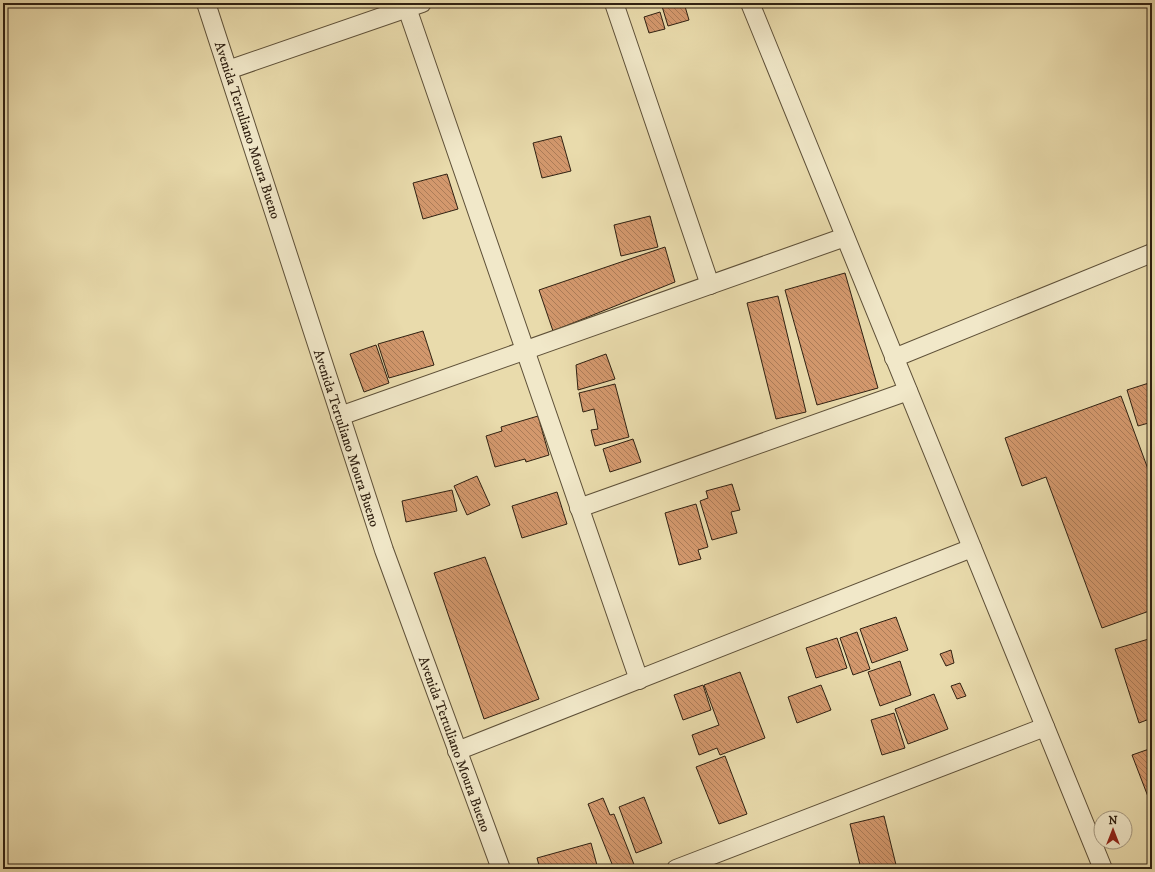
<svg xmlns="http://www.w3.org/2000/svg" width="1155" height="872" font-family="'IM FELL DW Pica',serif">
<style>
.building{fill:url(#building-back-hatch);stroke:#302112}
.lines{fill:none;stroke-linecap:round;stroke-linejoin:round}
.street-casing{stroke:#5e5038;stroke-width:20}
.street{stroke:#f1e8c9;stroke-width:18}
.labels{text-anchor:middle;stroke-width:3.5;stroke-linejoin:round;paint-order:stroke}
.street-label{font-size:14px;fill:#302112;stroke:#f1e8c9}
</style>
<defs>
<pattern id="building-back-hatch" width="6" height="6" patternUnits="userSpaceOnUse"><rect width="6" height="6" fill="#d3986d"/><path d="M-1 5l2 2M0 0l6 6M5-1l2 2" fill="none" stroke="#ac7c58"/></pattern>
</defs>
<rect width="100%" height="100%" fill="#e9dbac"/>
<filter id="stains"><feTurbulence type="fractalNoise" baseFrequency=".005" numOctaves="4"/><feColorMatrix values="0 0 0 0 .2 0 0 0 0 .09 0 0 0 0 .02 0 0 0 .5 -.17"/></filter>
<radialGradient id="worn" r=".72"><stop offset=".6" stop-color="#630" stop-opacity="0"/><stop offset="1" stop-color="#630" stop-opacity=".3"/></radialGradient>
<!-- building -->
<g class="building">
<polygon points="661,3 684,3 689,20 668,26"/>
<polygon points="660,12 665,29 649,33 644,17"/>
<polygon points="561,136 571,171 542,178 533,143"/>
<polygon points="447,174 458,209 423,219 413,183"/>
<polygon points="650,216 658,247 621,256 614,225"/>
<polygon points="665,247 675,282 553,331 539,290"/>
<polygon points="845,273 878,388 817,405 785,290"/>
<polygon points="778,296 806,412 776,419 747,303"/>
<polygon points="423,331 434,365 389,378 378,344"/>
<polygon points="376,345 389,383 364,392 350,354"/>
<polygon points="606,354 615,379 578,390 576,365"/>
<polygon points="1152,382 1152,422 1138,426 1127,390"/>
<polygon points="615,384 629,437 595,446 591,430 598,429 594,409 583,412 579,393"/>
<polygon points="1121,396 1152,480 1152,610 1102,628 1046,477 1022,486 1005,438"/>
<polygon points="538,416 549,455 526,462 525,459 495,467 486,436 502,431 501,427"/>
<polygon points="633,439 641,462 610,472 603,449"/>
<polygon points="477,476 490,505 467,515 454,486"/>
<polygon points="732,484 740,510 731,512 737,533 712,540 700,501 708,498 706,491"/>
<polygon points="452,490 457,511 406,522 402,501"/>
<polygon points="557,492 567,524 522,538 512,506"/>
<polygon points="696,504 708,547 698,550 701,559 679,565 665,513"/>
<polygon points="485,557 539,699 484,719 434,573"/>
<polygon points="896,617 908,650 872,663 860,629"/>
<polygon points="857,632 870,669 853,675 840,638"/>
<polygon points="837,638 847,668 816,678 806,648"/>
<polygon points="1152,638 1152,718 1139,723 1115,649"/>
<polygon points="951,650 954,663 946,666 940,654"/>
<polygon points="900,661 911,695 880,706 868,672"/>
<polygon points="740,672 765,738 720,755 717,748 699,755 692,735 719,725 704,685"/>
<polygon points="960,683 966,696 957,699 951,686"/>
<polygon points="703,685 711,710 683,720 674,695"/>
<polygon points="821,685 831,710 797,723 788,697"/>
<polygon points="934,694 948,729 908,744 895,709"/>
<polygon points="894,713 905,748 882,755 871,720"/>
<polygon points="1152,748 1152,807 1132,755"/>
<polygon points="725,756 747,814 719,824 696,767"/>
<polygon points="644,797 662,843 636,853 619,807"/>
<polygon points="603,798 610,815 614,814 635,867 628,869 614,869 588,804"/>
<polygon points="884,816 897,869 861,869 850,824"/>
<polygon points="591,843 598,869 540,869 537,858"/>
</g>
<g class="lines">
<defs>
<g id="street">
<polyline points="206,3 384,550 501,869"/>
<polyline points="614,3 710,285"/>
<polyline points="750,3 1103,869"/>
<polyline points="407,8 639,680"/>
<polyline points="228,70 422,3"/>
<polyline points="894,358 1152,253"/>
<polyline points="340,416 845,237"/>
<polyline points="579,508 908,391"/>
<polyline points="457,751 972,548"/>
<polyline points="676,869 1045,727"/>
</g>
</defs>
<!-- street casing -->
<use href="#street" class="street-casing"/>
<!-- street -->
<use href="#street" class="street"/>
</g>
<g class="labels">
<!-- street labels -->
<g class="street-label">
<text transform="translate(248 130) rotate(72)" y="5">Avenida Tertuliano Moura Bueno</text>
<text transform="translate(347 438) rotate(72)" y="5">Avenida Tertuliano Moura Bueno</text>
<text transform="translate(455 744) rotate(70)" y="5">Avenida Tertuliano Moura Bueno</text>
</g>
</g>
<!-- margin -->
<rect width="1155" height="872" fill="none" stroke="#e9dbac" stroke-width="16"/>
<rect x="4" y="4" width="1147" height="864" fill="none" stroke="#302112" stroke-width="2"/>
<rect x="8" y="8" width="1139" height="856" fill="none" stroke="#302112"/>
<!-- north arrow -->
<g transform="translate(1113 830)"><circle r="19" fill="#f1e8c9" stroke="#a49880"/>
<path d="M0-3L7 15L0 10L-7 15Z" fill="#8f2418"/>
<text y="-6" font-size="11" font-weight="bold" text-anchor="middle" fill="#302112">N</text>
</g>
<rect width="100%" height="100%" filter="url(#stains)"/>
<rect width="100%" height="100%" fill="url(#worn)"/>
</svg>
